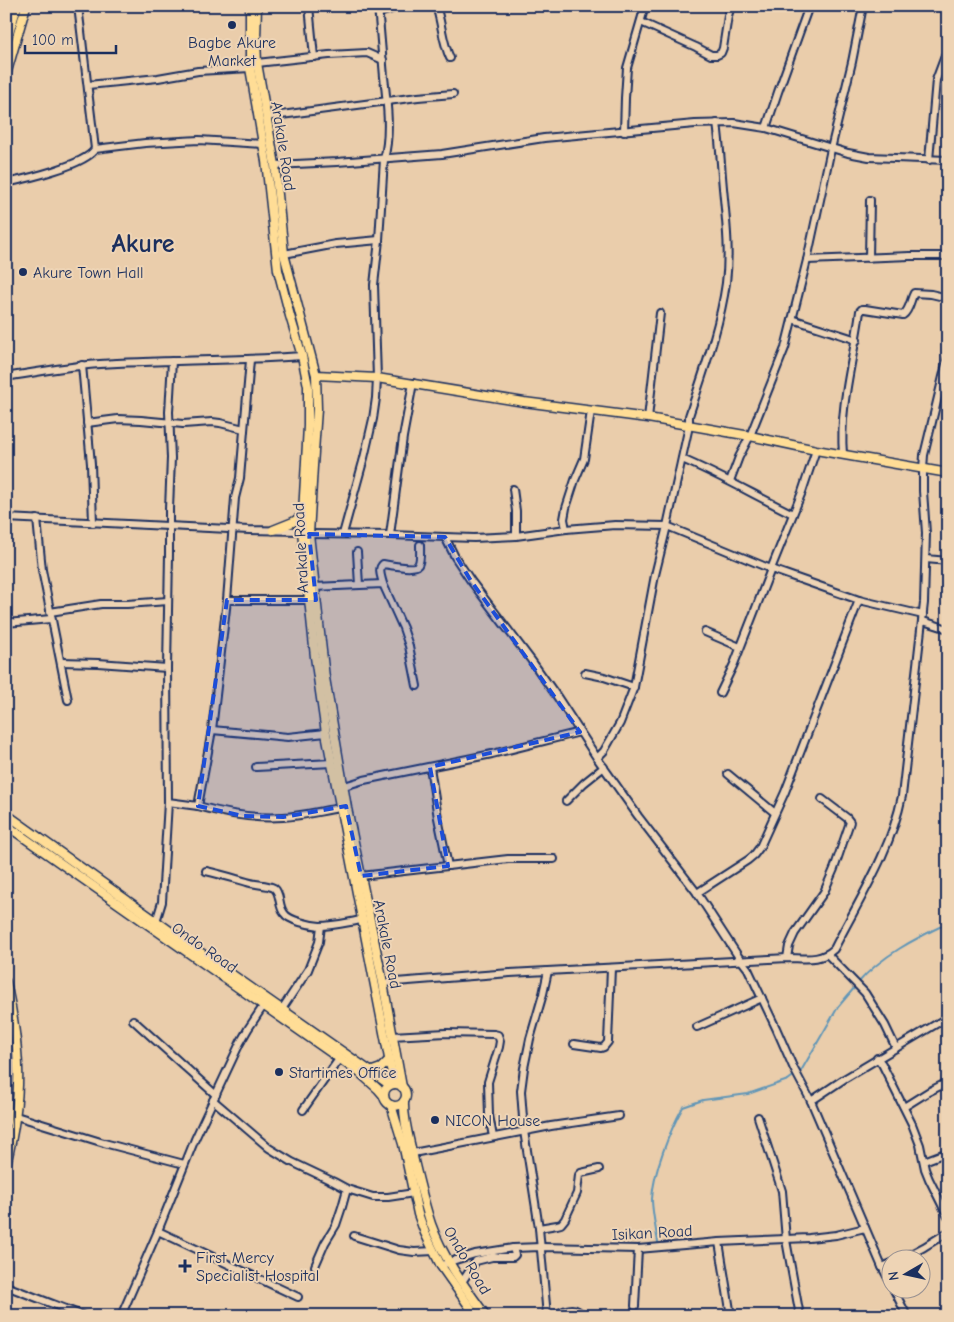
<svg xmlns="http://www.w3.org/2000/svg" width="954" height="1322" font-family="'Comic Neue',sans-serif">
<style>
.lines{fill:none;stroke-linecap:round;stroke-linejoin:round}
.stream{stroke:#6296b7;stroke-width:2}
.minor-casing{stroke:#1b2f5e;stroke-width:10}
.major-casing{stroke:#1b2f5e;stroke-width:11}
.minor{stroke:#eed4b5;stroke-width:6}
.major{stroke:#ffdd96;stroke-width:8}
.marked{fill:#1d4ed8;fill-opacity:0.2;stroke:#1d4ed8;stroke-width:4;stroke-dasharray:10 6;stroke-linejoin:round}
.poi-dot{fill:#1b2f5e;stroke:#eed4b5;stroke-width:2}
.labels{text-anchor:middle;stroke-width:4;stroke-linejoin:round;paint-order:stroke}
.poi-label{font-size:16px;fill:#1b2f5e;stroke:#eed4b5;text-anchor:start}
.street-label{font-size:16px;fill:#1b2f5e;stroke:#eed4b5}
.town-label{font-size:26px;font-weight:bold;fill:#1b2f5e;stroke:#eed4b5}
</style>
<rect width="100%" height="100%" fill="#eacdab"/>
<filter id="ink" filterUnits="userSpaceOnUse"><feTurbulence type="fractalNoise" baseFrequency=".02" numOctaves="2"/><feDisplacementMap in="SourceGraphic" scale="10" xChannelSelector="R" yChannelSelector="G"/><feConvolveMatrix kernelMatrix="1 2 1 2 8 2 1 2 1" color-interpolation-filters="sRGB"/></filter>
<g filter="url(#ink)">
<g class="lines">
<!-- stream -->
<g class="stream">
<path d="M858,983C881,956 916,938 948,923"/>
<polyline points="801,1071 838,1007 855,987"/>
<path d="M658,1242C656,1230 652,1211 652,1199C653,1173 670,1130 683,1107L703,1100L748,1094L788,1080L792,1077"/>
</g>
<defs>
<g id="minor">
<polyline points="78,6 95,149"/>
<polyline points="309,6 314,57"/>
<path d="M436,6C442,23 442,41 450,58"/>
<polyline points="379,13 402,6"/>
<polyline points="641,22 696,47 711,55 717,55 721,53 723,48 728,16 731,6"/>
<polyline points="257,63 329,55 367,53 383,60"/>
<polyline points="88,85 158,78 198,71 250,68"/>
<polyline points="266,117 418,97 453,94"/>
<path d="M717,123C720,145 721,166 723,188C726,220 730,251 726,283C720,327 703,373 689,416V426L667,526L771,569L859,600L923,615"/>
<polyline points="766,128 778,92 809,6"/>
<polyline points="624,132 625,98 627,68 645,6"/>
<polyline points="929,160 936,80 948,48"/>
<polyline points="275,165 337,162 442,154 544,138 695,124 734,123 766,128 848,153 869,157 948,160"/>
<path d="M6,183C25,179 86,165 95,149L145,143L199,140L263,144"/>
<polyline points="284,254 336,244 379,240"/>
<polyline points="869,258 870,200"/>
<polyline points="807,260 910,256 948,256"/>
<polyline points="792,319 857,340"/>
<polyline points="250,360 240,478 235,498 227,600 308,600"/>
<polyline points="172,361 169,412 171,458 169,509 169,554 167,668 168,802 198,806"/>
<polyline points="82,365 91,464 93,523"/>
<path d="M6,377C37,372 69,366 100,364C168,360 235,361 302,356"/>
<polyline points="648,418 660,313"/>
<polyline points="87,423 118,419 141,420 183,424 212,422 220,423 244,429"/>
<path d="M843,454C839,406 854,358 860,311L862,309H865L903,315C910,310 910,300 914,293L931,294L948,298"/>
<path d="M682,459C720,475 756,496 793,514"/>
<polyline points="730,481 739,457 750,436 785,348 807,260 831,149 852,62 863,6"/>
<polyline points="513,489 516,511 516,536"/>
<polyline points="6,518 249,530 302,531"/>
<polyline points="37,519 42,570 68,700"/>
<polyline points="566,529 564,519 566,508 575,480 584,459 591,411"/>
<polyline points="309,534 390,535 445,537 455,557 471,581 531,660 558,698 597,758 638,816 697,893 738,956 748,969 776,1028 794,1069 811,1101 882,1267 892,1285"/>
<path d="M343,534L364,458L373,419L376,398L377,378L374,285L379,240L384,159C391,134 387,102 384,77C382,53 380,30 378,6"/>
<polyline points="390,535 403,437 413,383"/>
<polyline points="445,537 474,538 516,536 566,529 615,525 667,526 655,575 634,687 620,723 604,751 597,758"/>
<polyline points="357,552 359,585"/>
<polyline points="926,559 948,561"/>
<path d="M383,584C382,578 377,569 383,564C390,565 414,570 418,565C421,561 420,550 420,545"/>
<polyline points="314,587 383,584 403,628 409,646 417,686"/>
<path d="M227,600L212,730L198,806C226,814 255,819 283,817C302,816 321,811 340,808"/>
<polyline points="50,612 101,604 127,604 168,601"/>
<polyline points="923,621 948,629"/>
<polyline points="6,623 51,619"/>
<polyline points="705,632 740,647"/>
<polyline points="61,662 98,663 167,668"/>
<polyline points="585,673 604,677 634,687"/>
<polyline points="720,693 734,664 752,618 771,569 802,492 816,450"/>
<polyline points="212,730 288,737 326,733"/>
<polyline points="256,767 332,763"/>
<polyline points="430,767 438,818 448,866"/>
<polyline points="728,774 775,813"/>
<polyline points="341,787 364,780 492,754 580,732"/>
<polyline points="566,801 584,783 604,767"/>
<path d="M206,871C220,874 233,878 247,882C255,885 267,884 274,888C281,893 278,906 284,913C289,921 310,925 320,926C333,926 349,922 362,920"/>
<polyline points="361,876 508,859 554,859"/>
<polyline points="697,893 748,860 754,855 760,847 785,792 859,600"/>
<polyline points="155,925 162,902 168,802"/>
<polyline points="828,955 865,993 885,1025 896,1048"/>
<polyline points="787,958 789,946 795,933 824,892 834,869 850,822 847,818 822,799"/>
<path d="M383,983L510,973L787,958C804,958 820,962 834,949C859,900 891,851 902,796L924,603L926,533L923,491V469L924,455L948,356"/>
<polyline points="282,1009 308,970 319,942 321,926"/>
<polyline points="133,1020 216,1095"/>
<polyline points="697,1027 762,998"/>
<polyline points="392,1036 446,1033 494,1034 498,1035 500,1041 499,1047 488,1082 489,1115 493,1137"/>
<polyline points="574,1044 601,1048 604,1047 608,1042 611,968"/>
<polyline points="877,1058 882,1064 912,1124 920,1145 925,1169 929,1179 948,1217"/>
<polyline points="213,1100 269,1148 292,1162 334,1182 347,1189 373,1197 388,1197 414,1193"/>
<polyline points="811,1101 844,1079 948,1017"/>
<polyline points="904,1107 928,1092 948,1082"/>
<polyline points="303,1110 339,1059"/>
<polyline points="16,1116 104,1143 184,1164"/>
<polyline points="758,1117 782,1191 786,1240 800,1316"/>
<polyline points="413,1153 551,1126 619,1116"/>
<polyline points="924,1161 948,1152"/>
<polyline points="539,1228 557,1225 561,1224 565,1219 577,1193 579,1175 581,1173 599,1169"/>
<polyline points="158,1231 298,1297"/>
<polyline points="354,1236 399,1250 414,1252 434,1251"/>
<polyline points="719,1242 731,1316"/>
<polyline points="900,1260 924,1247 948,1232"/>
<polyline points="315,1266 325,1243 336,1225 342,1207 347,1189"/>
<polyline points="441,1266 449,1262 475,1254 513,1248 541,1247 638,1249 719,1242 809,1238 836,1235 865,1228"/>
<polyline points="882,1267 892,1263"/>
<polyline points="462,1282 476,1261 492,1257 513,1257 515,1255 513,1248"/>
<polyline points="6,1286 84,1316"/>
<polyline points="894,1290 907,1316"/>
<polyline points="635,1306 638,1249"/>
<polyline points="121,1316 158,1231 195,1139 240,1043 248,1029 266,1002"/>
<polyline points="547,1316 539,1228 524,1131 521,1091 524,1068 530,1039 543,994 548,971"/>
<path d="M553,1316C566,1310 573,1304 584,1316"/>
</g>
<g id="major">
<polyline points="250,6 250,68 266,161 278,270 290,316 302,356 308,386 308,426 302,531 315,657 326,733 394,1084"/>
<polyline points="257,6 256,39 257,63 275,165 284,254 316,375 317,409 313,466 309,534 325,678 347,808 383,983 402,1087"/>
<polyline points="6,43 17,6"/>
<polyline points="6,75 26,6"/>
<polyline points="316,375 377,378 524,402 648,418 750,436 816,450 948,473"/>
<polyline points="273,530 293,522 302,516"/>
<polyline points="6,814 177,936 390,1085"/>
<polyline points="6,825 360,1073 378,1089 384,1096"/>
<path d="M6,982C11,1005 15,1028 17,1051C21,1089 15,1128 6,1165"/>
<polyline points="6,1039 9,1080 6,1122"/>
<polyline points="370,1072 381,1068 390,1059"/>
<circle cx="395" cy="1095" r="11"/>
<path d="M404,1101C403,1121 410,1141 414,1161C419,1182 424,1203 431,1224C443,1258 465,1287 486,1316"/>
<polyline points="391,1105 403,1144 418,1214 425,1233 441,1266 476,1316"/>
</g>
</defs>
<!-- minor casing -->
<use href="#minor" class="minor-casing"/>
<!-- major casing -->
<use href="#major" class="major-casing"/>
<!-- minor -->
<use href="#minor" class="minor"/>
<!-- major -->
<use href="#major" class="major"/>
</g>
</g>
<!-- marked area -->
<path class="marked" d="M309,534L445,537L471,581L580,732L430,767L448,866L361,876L346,806L283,817L243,816L198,806L227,600H316Z"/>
<!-- markers -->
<g class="poi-dot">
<circle cx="232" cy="25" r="5"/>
<circle cx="23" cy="272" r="5"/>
<circle cx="279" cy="1072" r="5"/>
<circle cx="435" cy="1120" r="5"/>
<path d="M182.5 1258.5h5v5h5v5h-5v5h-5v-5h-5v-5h5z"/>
</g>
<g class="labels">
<!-- poi labels -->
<g class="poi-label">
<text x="232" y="48" text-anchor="middle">Bagbe Akure<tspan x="232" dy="18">Market</tspan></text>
<text x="33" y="278">Akure Town Hall</text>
<text x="289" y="1078">Startimes Office</text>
<text x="445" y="1126">NICON House</text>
<text x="196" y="1263">First Mercy<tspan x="196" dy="18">Specialist Hospital</tspan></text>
</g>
<!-- street labels -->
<g class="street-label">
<text transform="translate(284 146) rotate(81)" y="6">Arakale Road</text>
<text transform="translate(300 548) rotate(-93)" y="6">Arakale Road</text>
<text transform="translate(388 944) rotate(79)" y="6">Arakale Road</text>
<text transform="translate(205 947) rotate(35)" y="6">Ondo Road</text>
<text transform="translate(652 1232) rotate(-3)" y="6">Isikan Road</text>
<text transform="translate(468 1260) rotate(59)" y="6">Ondo Road</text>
</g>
<!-- town labels -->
<g class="town-label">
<text x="143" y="252">Akure</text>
</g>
</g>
<!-- margin -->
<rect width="954" height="1322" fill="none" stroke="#eed4b5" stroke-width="25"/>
<rect x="12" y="12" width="929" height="1297" fill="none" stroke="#1b2f5e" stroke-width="2" filter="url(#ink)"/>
<!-- north arrow -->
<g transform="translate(906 1274) rotate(261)"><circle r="24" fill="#eed4b5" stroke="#9a9292"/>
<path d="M0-4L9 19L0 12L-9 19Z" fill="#1b2f5e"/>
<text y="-8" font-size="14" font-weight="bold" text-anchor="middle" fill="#1b2f5e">N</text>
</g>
<!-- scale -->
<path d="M25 45v8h91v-8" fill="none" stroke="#1b2f5e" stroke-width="2.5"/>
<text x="32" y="45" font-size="15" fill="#1b2f5e" stroke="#eed4b5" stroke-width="4" paint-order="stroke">100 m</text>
</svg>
